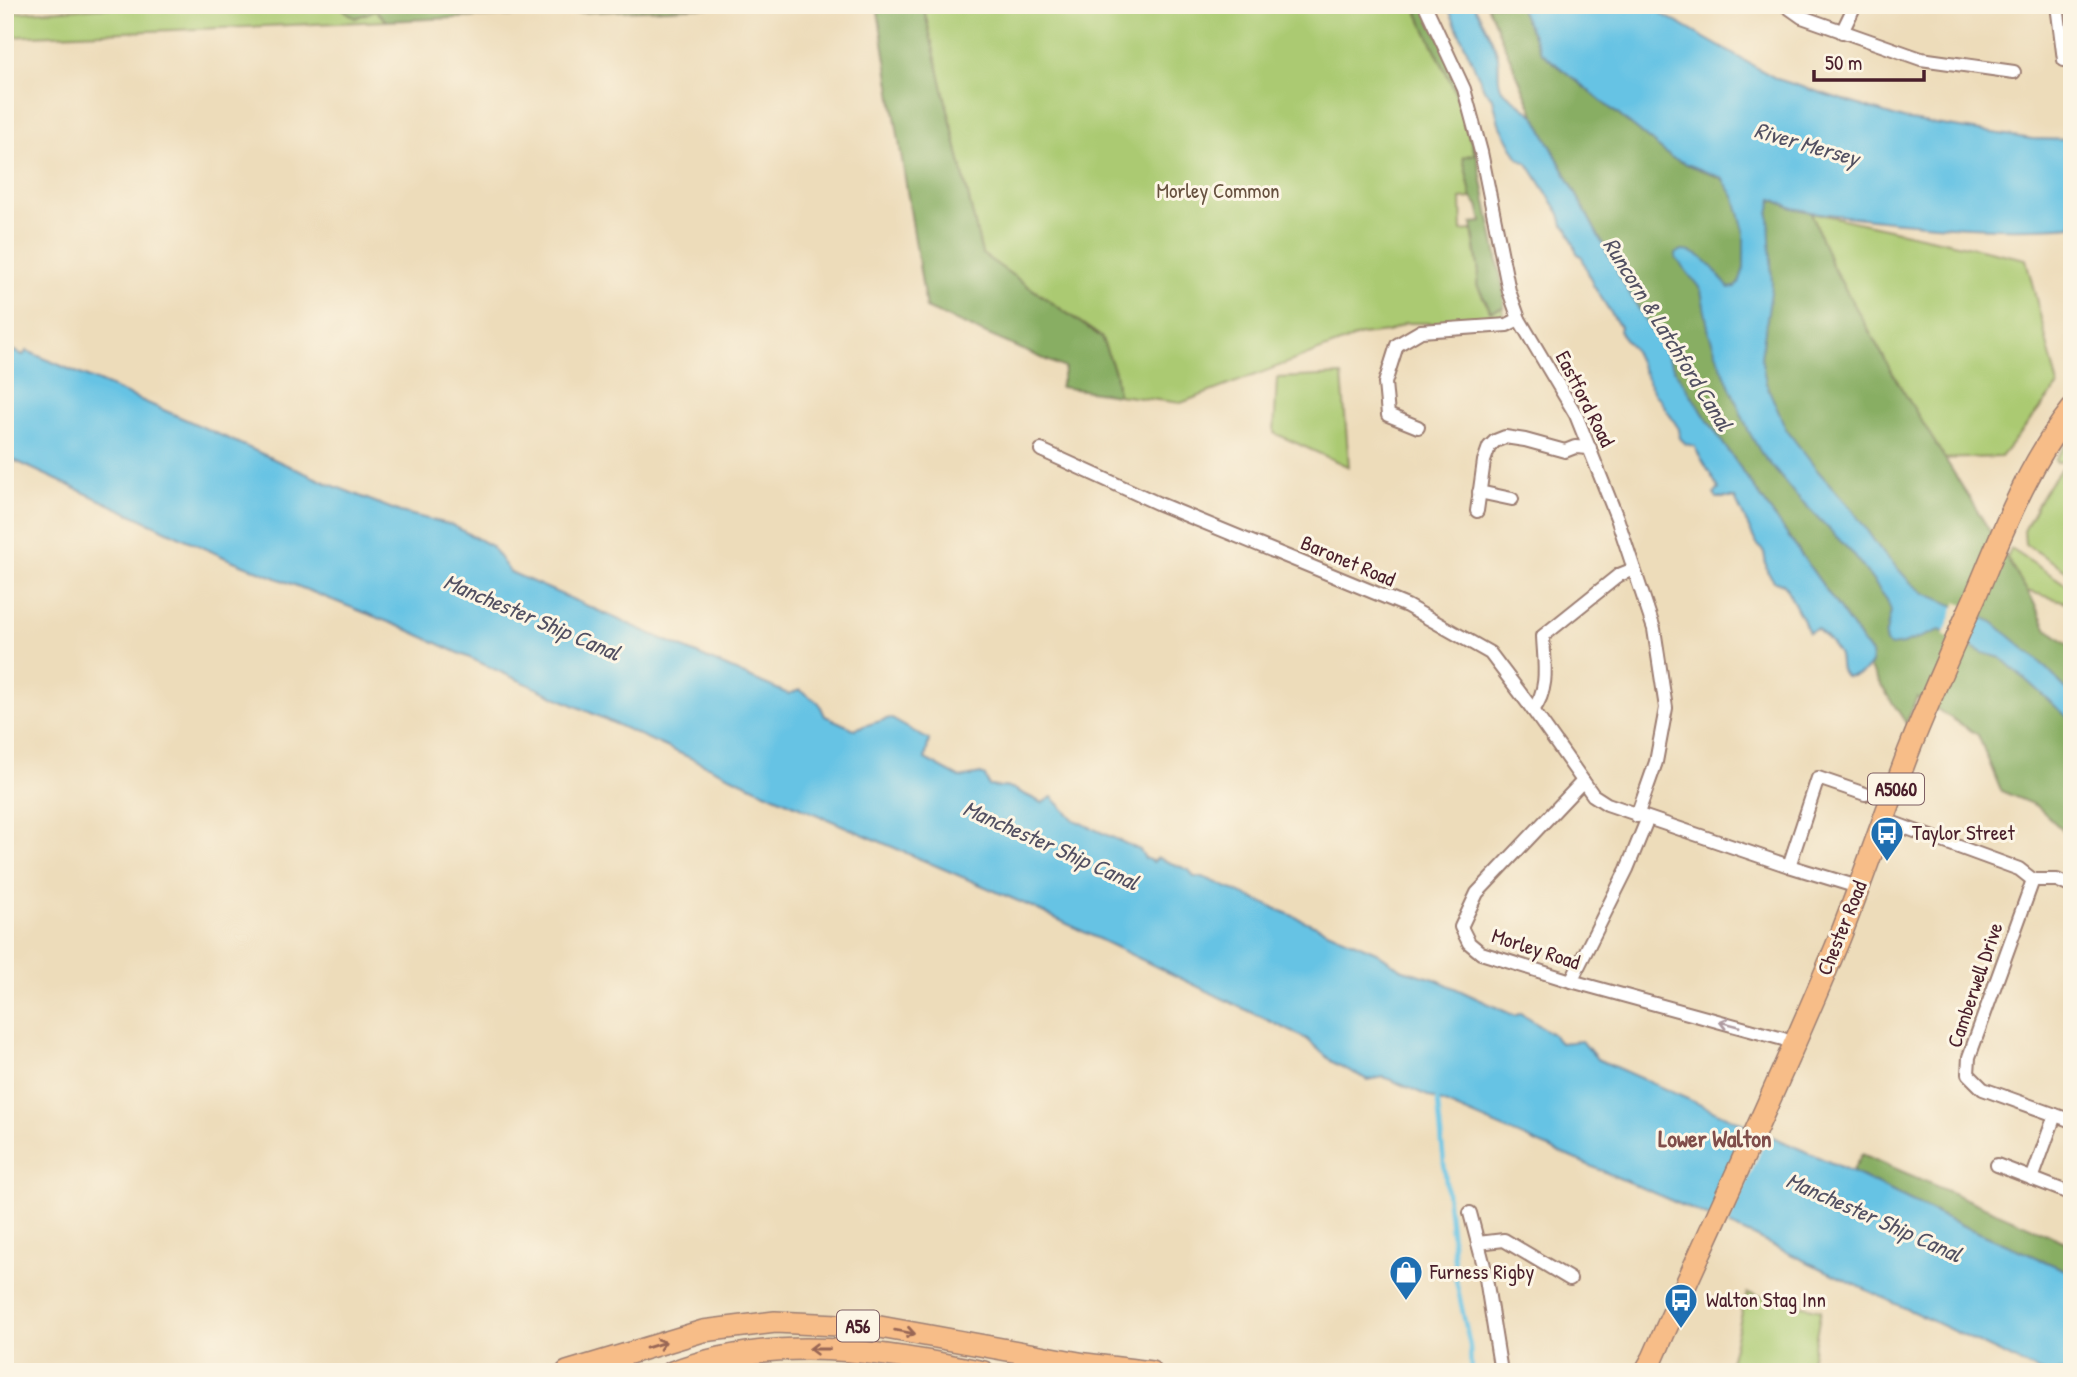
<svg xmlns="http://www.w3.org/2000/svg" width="2077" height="1377" font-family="'Patrick Hand',sans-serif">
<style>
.green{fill:#abca72;stroke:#7a744e;stroke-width:2}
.forest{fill:#88ae64;stroke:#696648;stroke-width:2}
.water{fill:#66c3e4;stroke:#587188;stroke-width:2}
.pier{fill:#eddcba}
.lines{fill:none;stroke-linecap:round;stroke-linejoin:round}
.stream{stroke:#66c3e4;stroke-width:4.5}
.street-casing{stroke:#9c7e72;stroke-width:16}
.highway-casing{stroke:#9c7e72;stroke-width:24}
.street{stroke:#fff;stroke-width:12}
.highway{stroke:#f7bd88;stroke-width:21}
.oneway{stroke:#ae9aa0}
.oneway2{stroke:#986655}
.labels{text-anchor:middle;stroke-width:6;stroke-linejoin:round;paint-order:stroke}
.shield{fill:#fcf5e5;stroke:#7f5f63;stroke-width:2}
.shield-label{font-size:19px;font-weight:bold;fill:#4a1f2b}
.park-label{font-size:21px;fill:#675240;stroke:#fcf5e5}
.street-label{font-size:21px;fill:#4a1f2b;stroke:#fcf5e5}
.poi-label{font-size:21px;fill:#4a1f2b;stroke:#fcf5e5;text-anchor:start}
.water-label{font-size:23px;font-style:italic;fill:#525062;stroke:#fcf5e5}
.quarter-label{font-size:24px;font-weight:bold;fill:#804e4b;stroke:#fcf5e5}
</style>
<rect width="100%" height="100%" fill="#fcf5e5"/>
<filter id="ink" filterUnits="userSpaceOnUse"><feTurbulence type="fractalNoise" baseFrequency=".0143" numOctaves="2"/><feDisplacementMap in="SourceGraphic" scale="14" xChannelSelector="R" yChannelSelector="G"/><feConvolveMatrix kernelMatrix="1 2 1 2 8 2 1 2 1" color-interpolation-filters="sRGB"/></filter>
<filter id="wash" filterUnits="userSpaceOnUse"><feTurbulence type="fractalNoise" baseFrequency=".00686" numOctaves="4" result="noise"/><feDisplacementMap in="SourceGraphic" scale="28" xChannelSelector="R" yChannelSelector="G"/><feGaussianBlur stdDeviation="1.57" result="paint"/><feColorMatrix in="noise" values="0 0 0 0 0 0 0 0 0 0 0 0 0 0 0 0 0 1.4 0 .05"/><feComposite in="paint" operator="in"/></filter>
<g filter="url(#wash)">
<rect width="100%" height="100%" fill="#eddcba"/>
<!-- green -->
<g class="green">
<polygon points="156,5 344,5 343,9 376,10 386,21 6,37 5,35 5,13"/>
<polygon points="923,5 1414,5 1455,91 1475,154 1463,157 1472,198 1461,199 1462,231 1472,230 1479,273 1477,285 1490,311 1504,307 1501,320 1492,323 1406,323 1388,332 1361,335 1181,403 1118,395 1115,372 1101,337 982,254"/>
<polygon points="1811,212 2026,259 2058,386 2001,457 1938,459 1900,386 1831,264"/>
<polygon points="1342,375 1349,467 1274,433 1277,378"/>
<polygon points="2072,436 2072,458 2057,463 2055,460"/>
<polygon points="2072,465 2072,474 2061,480 2072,488 2072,574 2025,544 2024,531 2044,492 2060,470"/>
<polygon points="2011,549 2070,587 2072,590 2072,601 2066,602 2027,591 2007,558"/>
<polygon points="1747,1293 1821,1310 1809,1372 1777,1372 1730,1362"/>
</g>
<!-- forest -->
<g class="forest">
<polygon points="344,5 757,5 386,21 376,10 355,18 343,9"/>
<polygon points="877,5 923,5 982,254 1101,337 1115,372 1118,395 1060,387 1065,368 926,308"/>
<polygon points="1414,5 1425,5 1464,89 1504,293 1504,307 1491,311 1477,285 1479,273 1472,223 1482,222 1478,205 1472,198 1463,157 1475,154 1455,91"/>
<polygon points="1487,5 1518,5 1541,52 1672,158 1793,208 1811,212 1831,264 1900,386 2033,601 2046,628 2072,647 2072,839 2037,806 2001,791 1978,735 1917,697 1906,723 1869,667 1872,661 1871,654 1720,439 1676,372 1617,271 1617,265 1611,260 1535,116"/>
<polygon points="1862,1154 2072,1245 2072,1273 1961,1225 1852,1172"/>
</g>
<!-- water -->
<g class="water">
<path d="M1447,5H1474C1482,21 1494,39 1498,57C1500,68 1496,79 1502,90L1535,116L1611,260L1617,265V272L1676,372L1720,439L1871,654L1872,661C1867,672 1857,677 1845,676C1837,667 1842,662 1838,653C1833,644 1824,636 1817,629L1809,632L1784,584L1775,582L1767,571L1764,552L1756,543L1735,498H1717L1714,494L1719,489L1694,446L1686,444L1680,438L1679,429L1659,398L1655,395L1633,349L1619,331L1620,327L1593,285L1582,257L1577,253L1568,229L1563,225L1560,214L1529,165L1519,159L1499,123L1493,99L1485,91Z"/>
<path d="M1518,5H1655L1662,14L1777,79L1903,119L2032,139L2072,140V226C1984,233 1897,222 1811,212L1793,208L1772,199L1769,214L1772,286L1761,357L1766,383L1786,429L1817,470L1852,509L1880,549L1910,582L1924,593L1993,622L2039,661L2072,695V721L2001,658L1983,653L1940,630L1903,644L1891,646L1886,643L1885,637L1891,611L1887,600L1853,554L1793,492L1761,453L1748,430L1719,361L1709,333L1701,290L1676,258V254L1680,251C1702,249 1716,272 1729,288L1735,287L1739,283L1744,268V231L1735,198L1722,178L1672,158L1541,52Z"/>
<polygon points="5,347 23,355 27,351 189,421 329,484 400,512 452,525 491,546 510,572 788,694 800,690 819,703 825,716 854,729 890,718 929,740 925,759 960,778 981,774 985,776 989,786 1012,788 1042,803 1052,797 1074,820 1140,850 1145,858 1153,862 1158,858 1189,870 1194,877 1203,877 1376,952 1403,970 1435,979 1515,1016 1520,1013 1552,1034 1560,1043 1582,1041 1597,1059 1852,1172 1961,1225 2072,1273 2072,1372 2040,1372 1742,1231 1384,1077 1368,1080 1332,1062 1307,1039 1032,907 774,796 406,629 226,558 5,456"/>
</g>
<!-- pier -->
<g class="pier">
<polygon points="1957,602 1982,613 1967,648 1943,635"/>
<polygon points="1753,1125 1769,1132 1727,1228 1711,1221"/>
</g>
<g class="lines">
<!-- stream -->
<polyline class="stream" points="1437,1095 1456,1280 1470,1346 1471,1372"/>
</g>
</g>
<g filter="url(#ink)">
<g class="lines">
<defs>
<g id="street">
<polyline points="1425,5 1464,89 1481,152 1509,291 1519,319 1576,415 1617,518 1654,629 1666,708 1656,762 1637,816"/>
<polyline points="1785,5 1802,17 1921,59 2014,72"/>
<polyline points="2057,5 2064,60"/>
<polyline points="1842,32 1855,5"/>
<polyline points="1418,427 1388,415 1385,383 1397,345 1421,331 1507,325 1519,319"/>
<polyline points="1041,450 1157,503 1407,606 1490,653 1533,710 1593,795 1607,804 1789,866 1858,887"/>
<polyline points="1479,492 1512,499"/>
<polyline points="1477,511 1484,461 1489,447 1495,441 1505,437 1525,440 1565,451 1575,447 1590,448"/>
<path d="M1533,710C1550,688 1544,662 1543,636L1619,575L1634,569"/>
<polyline points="1583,781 1477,893 1461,927 1469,943 1481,953 1571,981 1783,1039 1794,1045"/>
<polyline points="1885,820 2019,869 2033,880 2057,880 2072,887"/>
<polyline points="1789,866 1818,778 1865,794"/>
<polyline points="2033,880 1969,1057 1968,1074 1983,1089 2072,1121"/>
<polyline points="1571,981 1627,869 1647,820"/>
<polyline points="1997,1165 2072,1194"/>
<polyline points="2032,1179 2055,1115"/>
<polyline points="1470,1213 1484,1266 1501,1372"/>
<polyline points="1478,1243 1504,1240 1570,1279"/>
</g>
<g id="highway">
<polyline points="567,1372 703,1331 775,1322 880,1327 1085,1364 1151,1372"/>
<path d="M672,1372C777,1333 877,1351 984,1372"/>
<path d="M1645,1372L1653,1358C1715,1217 1782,1079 1840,937C1864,876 1885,814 1908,753C1929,700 1952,649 1975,597C2002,533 2028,464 2072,409"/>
</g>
</defs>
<!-- street casing -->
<use href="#street" class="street-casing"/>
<!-- highway casing -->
<use href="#highway" class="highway-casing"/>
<!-- street -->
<use href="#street" class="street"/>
<!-- highway -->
<use href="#highway" class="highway"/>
</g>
<!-- one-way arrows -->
<defs><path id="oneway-shaft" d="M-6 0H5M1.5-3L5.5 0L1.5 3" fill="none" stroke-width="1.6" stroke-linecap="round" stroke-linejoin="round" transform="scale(1.75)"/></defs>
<use class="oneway" href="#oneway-shaft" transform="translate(1729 1024) rotate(-165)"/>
<g class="oneway2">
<use href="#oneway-shaft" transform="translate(905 1332) rotate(10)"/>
<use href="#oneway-shaft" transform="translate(656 1345) rotate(-17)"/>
<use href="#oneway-shaft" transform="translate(819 1349) rotate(-180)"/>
</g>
</g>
<!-- icons -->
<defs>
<symbol id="bus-pin" viewBox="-11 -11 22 30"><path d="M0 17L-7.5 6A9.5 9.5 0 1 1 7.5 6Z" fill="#1f6fb2" stroke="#fcf5e5"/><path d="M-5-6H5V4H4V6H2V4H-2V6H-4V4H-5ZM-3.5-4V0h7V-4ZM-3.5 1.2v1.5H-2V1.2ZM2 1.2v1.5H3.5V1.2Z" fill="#fff"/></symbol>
<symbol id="shop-pin" viewBox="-11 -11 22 30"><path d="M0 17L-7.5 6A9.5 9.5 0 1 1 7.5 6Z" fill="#1f6fb2" stroke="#fcf5e5"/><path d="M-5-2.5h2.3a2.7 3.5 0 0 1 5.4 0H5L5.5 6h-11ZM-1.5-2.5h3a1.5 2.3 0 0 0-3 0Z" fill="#fff"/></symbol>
</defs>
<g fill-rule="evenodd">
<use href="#bus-pin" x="1868" y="814" width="38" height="52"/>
<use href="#shop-pin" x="1387" y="1253" width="38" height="52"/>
<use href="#bus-pin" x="1662" y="1281" width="38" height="52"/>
</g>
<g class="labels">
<!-- shield labels -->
<g class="shield">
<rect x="1868" y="773.5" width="56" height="31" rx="5"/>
<rect x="837" y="1310.5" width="42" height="31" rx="5"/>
</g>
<g class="shield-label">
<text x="1896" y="796">A5060</text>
<text x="858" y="1333">A56</text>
</g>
<!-- park labels -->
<g class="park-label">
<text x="1218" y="198">Morley Common</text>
</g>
<!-- street labels -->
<g class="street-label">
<text transform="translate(1585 399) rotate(63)" y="7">Eastford Road</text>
<text transform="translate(1348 561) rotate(23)" y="7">Baronet Road</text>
<text transform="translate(1842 928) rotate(-68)" y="7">Chester Road</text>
<text transform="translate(1536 949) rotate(18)" y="7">Morley Road</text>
<text transform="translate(1975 985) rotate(-71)" y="7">Camberwell Drive</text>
</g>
<!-- poi labels -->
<g class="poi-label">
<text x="1912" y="840">Taylor Street</text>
<text x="1430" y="1279">Furness Rigby</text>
<text x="1706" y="1307">Walton Stag Inn</text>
</g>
<!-- water labels -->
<g class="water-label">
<text transform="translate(1807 144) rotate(16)" y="8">River Mersey</text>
<text transform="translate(1668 334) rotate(58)" y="8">Runcorn &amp; Latchford Canal</text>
<text transform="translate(532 617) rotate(23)" y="8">Manchester Ship Canal</text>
<text transform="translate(1051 845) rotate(24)" y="8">Manchester Ship Canal</text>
<text transform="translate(1874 1217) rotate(24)" y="8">Manchester Ship Canal</text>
</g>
<!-- quarter labels -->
<g class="quarter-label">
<text x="1715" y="1147">Lower Walton</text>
</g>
</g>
<!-- margin -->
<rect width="2077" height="1377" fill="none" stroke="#fcf5e5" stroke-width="28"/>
<!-- scale -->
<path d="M1814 70v10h110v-10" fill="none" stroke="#4a1f2b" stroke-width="3.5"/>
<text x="1825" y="70" font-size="21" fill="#4a1f2b" stroke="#fcf5e5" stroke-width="5" paint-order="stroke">50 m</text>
</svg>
